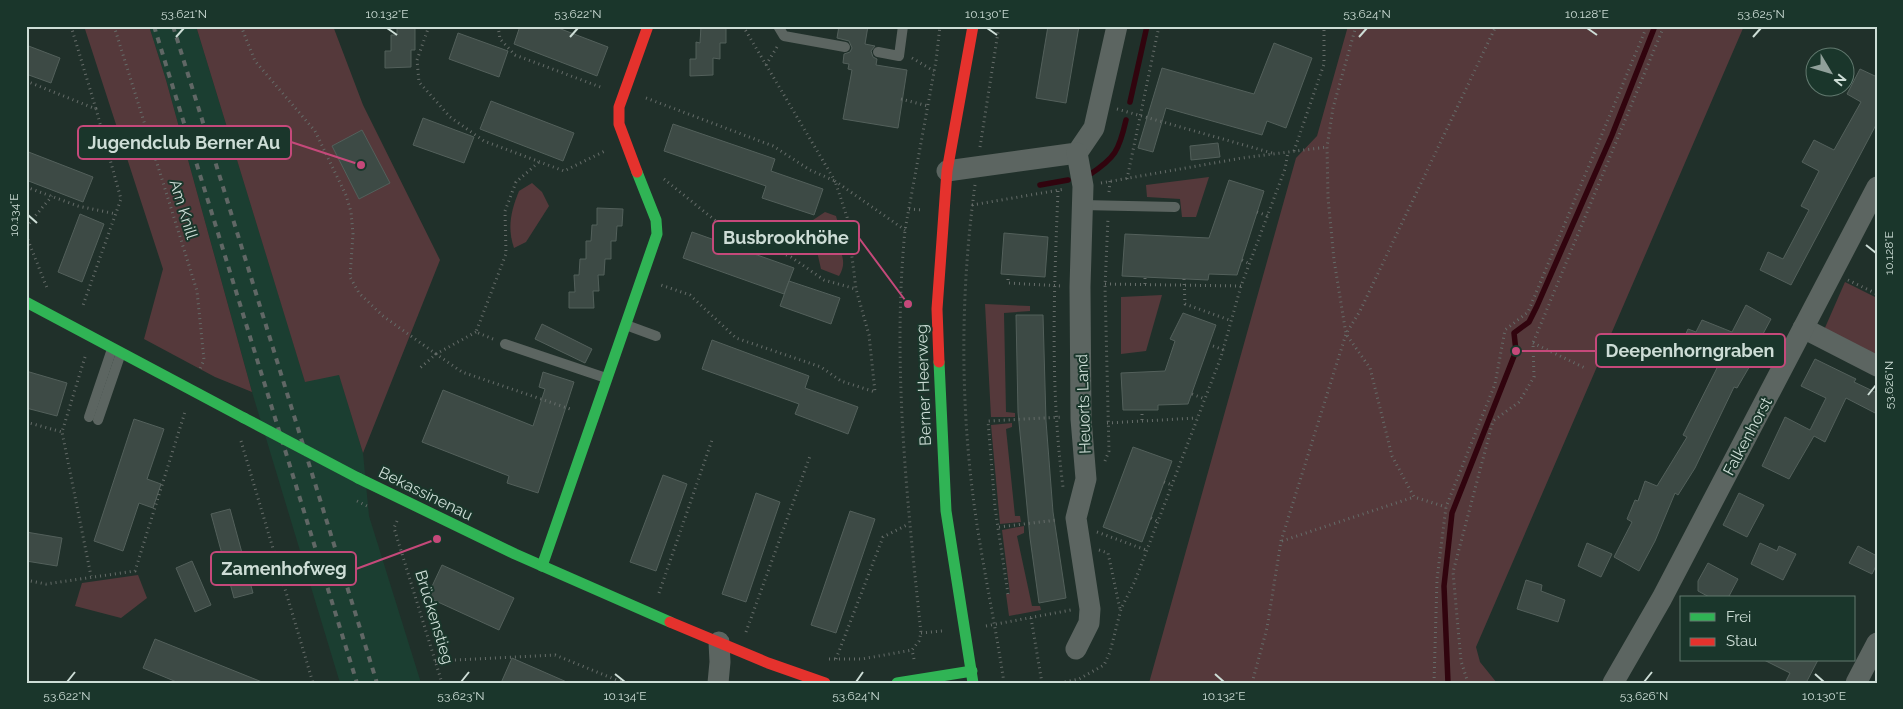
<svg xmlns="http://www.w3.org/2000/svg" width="1903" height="709" font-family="Raleway,sans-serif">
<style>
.built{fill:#1b3e31}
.green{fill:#55393b}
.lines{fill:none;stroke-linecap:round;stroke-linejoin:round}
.stream{stroke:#31040e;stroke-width:5.5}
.building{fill:#3d4a45;stroke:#53605b}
.path{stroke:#656c69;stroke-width:3;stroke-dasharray:1 4;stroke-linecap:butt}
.lane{stroke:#5c6561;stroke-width:10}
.street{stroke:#5c6561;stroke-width:21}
.fast{stroke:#30b455;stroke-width:11}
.jam{stroke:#e5322d;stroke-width:11}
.rail{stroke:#606765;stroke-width:4;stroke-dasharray:6 6;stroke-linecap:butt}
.path-bridge{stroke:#656c69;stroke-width:3;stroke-dasharray:1 4;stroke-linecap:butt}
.fast-bridge{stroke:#30b455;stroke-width:11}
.ticks{fill:none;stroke:#cdddd6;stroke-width:2}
.labels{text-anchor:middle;stroke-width:4;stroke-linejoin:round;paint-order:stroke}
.street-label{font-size:16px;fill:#cdddd6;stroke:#1a362b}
.leader{fill:none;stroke:#c5497a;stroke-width:2}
.callout-dot{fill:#c5497a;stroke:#1a362b;stroke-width:2}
.callout{fill:#1a362b;stroke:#c5497a;stroke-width:2}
.callout-label{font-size:18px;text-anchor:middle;font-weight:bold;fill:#cdddd6}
.neatline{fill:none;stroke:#cdddd6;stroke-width:2}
.ticks-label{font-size:12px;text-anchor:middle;fill:#cdddd6}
</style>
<rect width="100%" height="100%" fill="#20302a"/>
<!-- built -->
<polygon class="built" points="149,26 196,26 305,381 339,374 363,453 369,516 421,683 340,683 252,392 166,80"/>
<!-- green -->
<g class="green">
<polygon points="84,26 149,26 166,80 252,392 215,377 144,339 163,269"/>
<polygon points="196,26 333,26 363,105 440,260 363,453 339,375 305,382"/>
<polygon points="1348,26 1744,26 1476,647 1480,662 1497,683 1149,683 1296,158 1317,136"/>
<polygon points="1209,177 1196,217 1182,217 1180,199 1147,197 1146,185"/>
<path d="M532,183L542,192L549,206L526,242L514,248C507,227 511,211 519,191Z"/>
<path d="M825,212L836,216L839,227L836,241C842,254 847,263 839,276L821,269L816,247L807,235V224Z"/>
<polygon points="1845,282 1877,298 1877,357 1824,330"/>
<polygon points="1162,295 1146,351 1121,354 1121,297"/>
<polygon points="985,304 1030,306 1030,311 1004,313 1006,412 1015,413 1015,417 991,417"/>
<polygon points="1012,423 1012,427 1006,429 1015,516 1020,516 1021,522 1000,524 991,425"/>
<polygon points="1024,526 1024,533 1017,536 1032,606 1040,606 1041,610 1009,616 1006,594 1010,594 1002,530"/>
<polygon points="138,575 147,598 121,618 75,606 82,583"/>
</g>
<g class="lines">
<!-- stream -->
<g class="stream">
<polyline points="1130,102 1147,26"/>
<path d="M1089,175C1115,158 1119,151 1126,120"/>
<polyline points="1040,185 1068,180"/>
<polyline points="1448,683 1444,586 1452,513 1516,351 1514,333 1529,322 1537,306 1612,135 1655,26"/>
</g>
</g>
<!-- building -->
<g class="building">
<polygon points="397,26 415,26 415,50 411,50 411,67 385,68 385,51 391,51 391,35 397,35"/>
<polygon points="520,26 553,26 608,47 597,76 514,44"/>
<polygon points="701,26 726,27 726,43 720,43 720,59 713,58 713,75 690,76 690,59 696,59 696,42 700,43"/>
<polygon points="839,26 868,26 865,44 875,46 871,51 873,57 877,59 876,65 907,70 898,128 843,119 852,70 848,69 849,64 843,63 844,54 850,52 852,48 849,41 837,38"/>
<polygon points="1048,26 1079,26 1066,103 1036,98"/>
<polygon points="458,33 508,51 499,77 449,59"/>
<polygon points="1274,43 1312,58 1286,128 1267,121 1262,135 1166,108 1153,152 1138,148 1162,68 1254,94"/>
<polygon points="26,45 60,58 51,83 26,74"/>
<polygon points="1860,69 1875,76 1877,73 1877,123 1791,285 1760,270 1768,252 1783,259 1809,210 1801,206 1819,171 1802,162 1814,140 1834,150 1861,102 1847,94"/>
<polygon points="491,101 574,133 563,161 480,129"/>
<polygon points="423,118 474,137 464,163 413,145"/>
<polygon points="673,124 775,159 771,171 823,189 814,215 762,198 766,186 664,151"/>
<polygon points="362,130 390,183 359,199 332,146"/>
<polygon points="1218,143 1220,157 1191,160 1190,146"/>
<polygon points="26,151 93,177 83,202 26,180"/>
<polygon points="1229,180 1264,191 1237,275 1209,274 1208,280 1122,276 1125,234 1209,238"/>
<polygon points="597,208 623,209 622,226 617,226 616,241 611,241 611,259 605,259 604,275 598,275 599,291 593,291 594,308 569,308 569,292 575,292 574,275 579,275 580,259 586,259 586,241 591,241 592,225 597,225"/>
<polygon points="80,214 104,224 82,282 58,272"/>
<polygon points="692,232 794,268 784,294 683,258"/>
<polygon points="1004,233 1048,237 1045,277 1001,274"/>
<polygon points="789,281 840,298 831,324 780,306"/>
<polygon points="1746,305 1771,319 1748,362 1751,364 1737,388 1734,387 1695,468 1678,495 1675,493 1655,541 1639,571 1614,557 1632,522 1627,519 1635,500 1638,501 1645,481 1657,486 1687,437 1683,435 1717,368 1714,367 1717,362 1680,347 1688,329 1696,332 1702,320 1732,332"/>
<polygon points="1183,313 1216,325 1188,404 1158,405 1158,410 1123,410 1121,373 1165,371 1175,341 1170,339"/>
<polygon points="1016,315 1043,315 1046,421 1053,512 1066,598 1039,603 1030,538 1018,412"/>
<polygon points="542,324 592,349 585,363 535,339"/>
<polygon points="712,340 809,376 805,388 858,407 848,434 795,414 799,404 702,369"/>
<polygon points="1815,359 1856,379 1854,382 1877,393 1877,414 1846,398 1825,442 1814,436 1789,479 1762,466 1785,417 1810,430 1826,398 1801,386"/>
<polygon points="26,371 67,383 57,416 26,408"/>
<polygon points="543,372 574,382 538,493 507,483 509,476 422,442 443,390 533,426 545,389 539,387"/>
<polygon points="134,419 164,429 147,479 161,484 153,508 139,503 123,551 94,541"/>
<polygon points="1133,447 1172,461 1142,542 1103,527"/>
<polygon points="663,475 687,484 656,571 630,562"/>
<polygon points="756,493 780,502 746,602 722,594"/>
<polygon points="1739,493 1764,505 1747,537 1723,525"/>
<polygon points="230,509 253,593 234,598 211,514"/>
<polygon points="850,511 875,519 836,633 811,625"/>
<polygon points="26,532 62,538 57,566 26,561"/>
<polygon points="1587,543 1612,554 1601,577 1578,566"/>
<polygon points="1760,543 1777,551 1779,546 1796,554 1783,580 1751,564"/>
<polygon points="1858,546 1877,556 1877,564 1872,574 1849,563"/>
<polygon points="192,561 211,605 195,612 176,568"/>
<polygon points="1708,563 1738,579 1728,598 1711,598 1698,591 1698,581"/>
<polygon points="442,565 514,598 499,630 427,597"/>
<polygon points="1526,580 1542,585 1541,591 1565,600 1558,622 1517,609"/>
<polygon points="155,639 262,682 262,683 179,683 143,668"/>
<polygon points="512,658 569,683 501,683"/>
<polygon points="1764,660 1818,660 1806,683 1785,683 1790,673"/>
</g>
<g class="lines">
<!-- path -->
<g class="path">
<polyline points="71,26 96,109"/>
<polyline points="114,26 197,291 204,360 200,369"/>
<polyline points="241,26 255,61 315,131 346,195 351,212 353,234 350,277 359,293 383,316 436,354 420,368"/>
<polyline points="429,26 417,60 419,82 450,117 484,141 564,171 605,151"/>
<polyline points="498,26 500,39 515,55 603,88"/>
<polyline points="743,26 835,181 905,230"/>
<polyline points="1356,26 1333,108 1327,147 1328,198 1334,260 1346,334 1370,368 1392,456 1414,497 1446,507"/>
<polyline points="912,58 934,71"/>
<polyline points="766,65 777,47"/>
<polyline points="26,81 96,109 121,199 82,308"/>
<polyline points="646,98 773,146 810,170 835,181 847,217 856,289 869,335 875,392 841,381 821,367 736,338 690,295 661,285"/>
<polyline points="901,99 928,106"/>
<polyline points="1117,109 1272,153"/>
<polyline points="980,147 999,26"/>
<polyline points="1294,151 1324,64 1324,26"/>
<polyline points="664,179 722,226 791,257 824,280 856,289"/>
<polyline points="1127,179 1159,26"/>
<polyline points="1101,183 1242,158 1327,147"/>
<path d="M975,185C960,294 960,409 976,518C984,573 996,628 1004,683"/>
<polyline points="26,187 78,206 116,214"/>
<path d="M1058,191C1054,291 1050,387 1063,487"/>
<polyline points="1109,192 1110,181"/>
<polyline points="972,205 1065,189"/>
<polyline points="909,209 923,210"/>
<polyline points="1257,212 1268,216"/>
<polyline points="26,227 52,196"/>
<polyline points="26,235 47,288"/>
<polyline points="1242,260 1250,264"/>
<polyline points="1008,279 1008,283 1062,286"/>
<polyline points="1184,279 1185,304 1232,321"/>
<polyline points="1848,280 1877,294"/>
<polyline points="1105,284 1241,286"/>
<polyline points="1145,284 1145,277"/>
<polyline points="476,332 436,354 462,372 573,410"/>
<polyline points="493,339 476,332 506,254 505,211 516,182 539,162"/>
<polyline points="1533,343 1585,368"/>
<polyline points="1213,346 1224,350"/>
<polyline points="85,357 62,432 91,576"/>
<polyline points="1192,394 1205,399"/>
<polyline points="1142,414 1142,422"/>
<polyline points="26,422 62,432"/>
<polyline points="1107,423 1197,418"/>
<polyline points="241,441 313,683"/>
<polyline points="1105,461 1109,451 1105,287 1108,218"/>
<polyline points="1164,482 1172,485"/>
<polyline points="1151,518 1157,521"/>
<polyline points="397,521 394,528 442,683"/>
<polyline points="999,527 1057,520"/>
<polyline points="1097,532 1146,550"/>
<polyline points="1282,541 1414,497"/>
<polyline points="1099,550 1108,553 1120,609"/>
<polyline points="26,580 46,584 135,571 185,412"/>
<polyline points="659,593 712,440"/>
<polyline points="1008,594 995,508 988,421 1063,417"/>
<polyline points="1031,618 1042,683"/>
<polyline points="986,626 1071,610"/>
<polyline points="746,632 810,456"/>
<polyline points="921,633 942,631"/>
<polyline points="829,659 862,659 912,650"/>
<polyline points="836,659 883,537 909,524"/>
<path d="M914,659L912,650L919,641L921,633C907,500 892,364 905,230L936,61L940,26"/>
<polyline points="435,661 555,655 624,683"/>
<polyline points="165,683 165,682"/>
<polyline points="1060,683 1079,679 1104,665 1110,652 1121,609 1135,581 1221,357 1241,286 1285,169 1288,152"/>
<polyline points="1252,683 1267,628 1281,541 1346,334 1360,311 1496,26"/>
<polyline points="1434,683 1437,579 1446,507 1495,384 1505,330 1528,312 1647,26"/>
<polyline points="1468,683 1461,661 1453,572 1493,421 1519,402 1534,377 1533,343 1664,26"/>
</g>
<!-- lane -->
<g class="lane">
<polyline points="778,26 784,36 845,47"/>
<polyline points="878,52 899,56 903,26"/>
<polyline points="1082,205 1175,207"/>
<polyline points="626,325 656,336"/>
<polyline points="505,344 606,378"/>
<polyline points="89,417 112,349"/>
<polyline points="98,420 121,353"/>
</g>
<!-- street -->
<g class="street">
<polyline points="947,171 1077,153 1094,128 1117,26"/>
<polyline points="1803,328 1877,366"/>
<polyline points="1076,649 1089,623 1090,609 1076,518 1086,479 1081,419 1080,287 1083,186 1077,153"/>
<polyline points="718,683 720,662 719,642"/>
<polyline points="1613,683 1662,598 1877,187"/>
<polyline points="1856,683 1877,643"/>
</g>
<!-- fast -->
<g class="fast">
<polyline points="26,302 244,418"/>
<polyline points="939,362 946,511 973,683"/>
<polyline points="358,478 515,554 670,622"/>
<polyline points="542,566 657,234 656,220 637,172"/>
<polyline points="897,683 972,671"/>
</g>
<!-- jam -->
<g class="jam">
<polyline points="637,172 619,124 619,107 648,26"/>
<polyline points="939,362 937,309 947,171 973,26"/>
<polyline points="670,622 768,663 825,683"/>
</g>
<!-- rail -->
<g class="rail">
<polyline points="154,26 357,683"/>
<polyline points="173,26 377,683"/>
</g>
<!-- path-bridge -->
<polyline class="path-bridge" points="357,501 367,506"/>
<!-- fast-bridge -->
<polyline class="fast-bridge" points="244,418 358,478"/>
</g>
<!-- ticks -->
<path class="ticks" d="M387,28L397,35M987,28L997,35M1587,28L1597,35M176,37L184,28M570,37L578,28M1359,37L1367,28M1753,37L1761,28M28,215L37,223M1866,245L1876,253M1868,395L1876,385M615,674L625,682M1215,674L1224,682M1815,674L1824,682M67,682L75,672M461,682L469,672M856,682L863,672M1644,682L1652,672"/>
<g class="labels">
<!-- street labels -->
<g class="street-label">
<text transform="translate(184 209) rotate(73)" y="6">Am Knill</text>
<text transform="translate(923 385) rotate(-92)" y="6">Berner Heerweg</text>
<text transform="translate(1083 404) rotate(-92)" y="6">Heuorts Land</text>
<text transform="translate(1747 436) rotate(-62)" y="6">Falkenhorst</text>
<text transform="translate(426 493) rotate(26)" y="6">Bekassinenau</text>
<text transform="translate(435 617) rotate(73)" y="6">Brückenstieg</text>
</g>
</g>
<!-- callouts -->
<path class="leader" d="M361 165L291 142M908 304L859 238M1516 351L1596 351M437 539L356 569"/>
<g class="callout-dot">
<circle cx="361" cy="165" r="5"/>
<circle cx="908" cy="304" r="5"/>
<circle cx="1516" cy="351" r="5"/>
<circle cx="437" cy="539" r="5"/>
</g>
<g class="callout">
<rect x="78" y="126" width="213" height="33" rx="5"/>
<rect x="713" y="221" width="146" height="33" rx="5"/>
<rect x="1596" y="334" width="189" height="33" rx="5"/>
<rect x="211" y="552" width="145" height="33" rx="5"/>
</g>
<g class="callout-label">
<text x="184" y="149">Jugendclub Berner Au</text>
<text x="786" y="244">Busbrookhöhe</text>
<text x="1690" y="357">Deepenhorngraben</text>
<text x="284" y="575">Zamenhofweg</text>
</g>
<!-- border -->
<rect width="1903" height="709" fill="none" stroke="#1a362b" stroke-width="55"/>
<!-- legend -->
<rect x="1680" y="596" width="175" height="65" fill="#1a362b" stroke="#62796f"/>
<rect x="1690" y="613" width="25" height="8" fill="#30b455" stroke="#62796f"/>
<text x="1726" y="622" font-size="15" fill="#cdddd6">Frei</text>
<rect x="1690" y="638" width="25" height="8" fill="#e5322d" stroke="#62796f"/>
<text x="1726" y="646" font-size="15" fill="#cdddd6">Stau</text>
<!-- north arrow -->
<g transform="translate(1830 72) rotate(128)"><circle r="24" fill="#1a362b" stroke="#62796f"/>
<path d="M0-4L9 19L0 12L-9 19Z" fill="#90a09a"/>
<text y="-8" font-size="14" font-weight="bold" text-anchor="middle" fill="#cdddd6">N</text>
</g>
<rect x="28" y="28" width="1848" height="654" class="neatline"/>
<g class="ticks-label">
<text x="184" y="18">53.621°N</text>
<text x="387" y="18">10.132°E</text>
<text x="578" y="18">53.622°N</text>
<text x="987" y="18">10.130°E</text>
<text x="1367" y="18">53.624°N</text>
<text x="1587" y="18">10.128°E</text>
<text x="1761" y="18">53.625°N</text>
<text transform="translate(14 215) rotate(-90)" y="4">10.134°E</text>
<text transform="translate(1889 253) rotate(-90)" y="4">10.128°E</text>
<text transform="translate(1889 385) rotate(-90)" y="4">53.626°N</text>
<text x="67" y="700">53.622°N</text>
<text x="461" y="700">53.623°N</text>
<text x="625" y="700">10.134°E</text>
<text x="856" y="700">53.624°N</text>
<text x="1224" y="700">10.132°E</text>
<text x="1644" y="700">53.626°N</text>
<text x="1824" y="700">10.130°E</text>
</g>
</svg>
